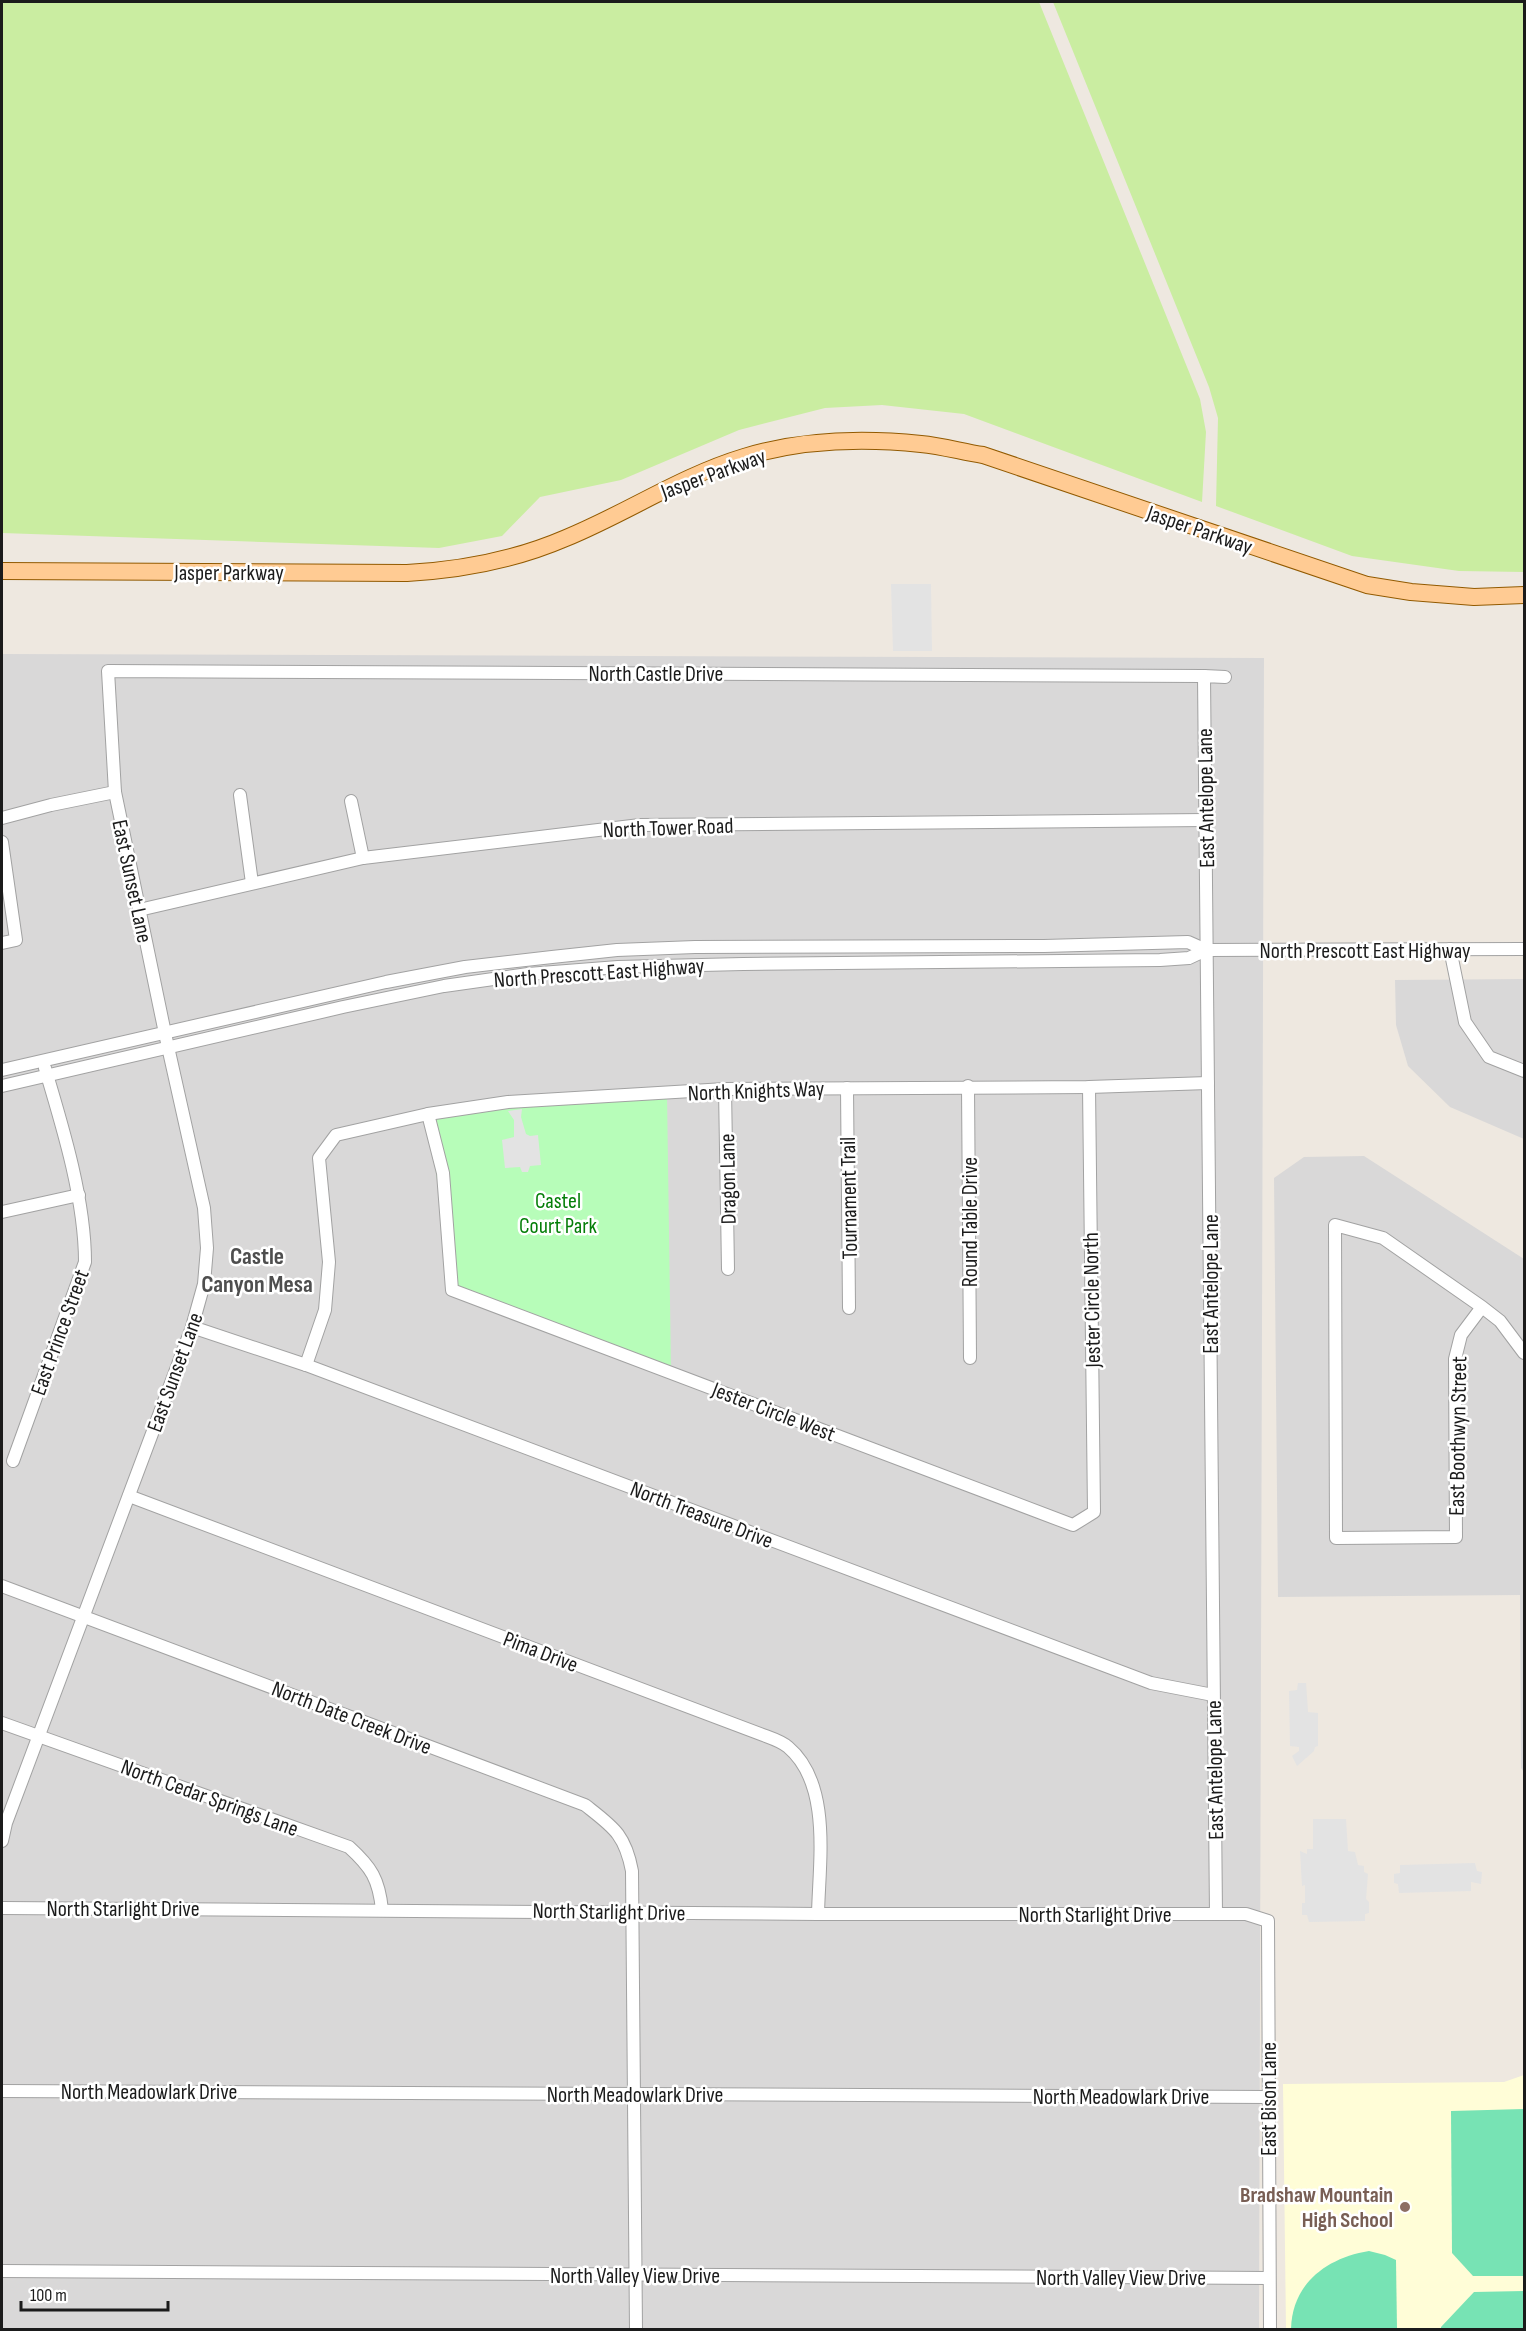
<svg xmlns="http://www.w3.org/2000/svg" width="1526" height="2331" font-family="'Sofia Sans Condensed',sans-serif">
<style>
.residential{fill:#d9d8d8}
.education{fill:#fffdd7}
.grass{fill:#caeda1}
.park{fill:#b7fdb9}
.pitch{fill:#77e3b4}
.parking{fill:#e3e3e3}
.lines{fill:none;stroke-linecap:round;stroke-linejoin:round}
.minor-casing{stroke:#a2a2a2;stroke-width:14}
.major-casing{stroke:#925a00;stroke-width:18}
.minor{stroke:#fff;stroke-width:12}
.major{stroke:#ffcb93;stroke-width:16}
.education-dot{fill:#8d6e63;stroke:#fff;stroke-width:2}
.labels{text-anchor:middle;stroke-width:5;stroke-linejoin:round;paint-order:stroke}
.street-label{font-size:22px;fill:#1b1b1b;stroke:#fff}
.park-label{font-size:22px;fill:#047e08;stroke:#fff}
.education-label{font-size:22px;font-weight:bold;fill:#785e54;stroke:#fff;text-anchor:end}
.neighbourhood-label{font-size:24px;font-weight:bold;fill:#4e4e4e;stroke:#fff}
</style>
<rect width="100%" height="100%" fill="#eee8e0"/>
<!-- residential -->
<g class="residential">
<polygon points="2,654 1264,658 1259,2329 2,2330"/>
<polygon points="1524,979 1524,1139 1450,1107 1408,1066 1396,1025 1395,980"/>
<polygon points="1364,1156 1524,1259 1524,1772 1521,1768 1520,1595 1278,1597 1274,1178 1304,1157"/>
</g>
<!-- education -->
<polygon class="education" points="1524,2075 1524,2329 1286,2329 1283,2084 1504,2082"/>
<!-- grass -->
<g class="grass">
<polygon points="2,2 1039,2 1200,399 1206,432 1202,502 964,414 882,405 825,408 739,430 621,480 540,497 502,536 439,548 2,533"/>
<polygon points="1053,2 1524,2 1524,572 1459,571 1352,556 1216,506 1218,418 1209,387"/>
</g>
<!-- park -->
<polygon class="park" points="667,1093 671,1372 452,1290 428,1114"/>
<!-- pitch -->
<g class="pitch">
<polygon points="1524,2109 1524,2276 1473,2276 1452,2253 1451,2111"/>
<path d="M1369,2251L1385,2255L1396,2260L1397,2329H1291C1292,2284 1326,2258 1369,2251Z"/>
<polygon points="1524,2291 1524,2329 1441,2329 1441,2327 1474,2292"/>
</g>
<!-- parking -->
<g class="parking">
<polygon points="891,584 931,584 932,651 893,651"/>
<polygon points="522,1109 521,1117 526,1134 530,1136 538,1135 541,1165 530,1166 528,1172 522,1172 520,1167 505,1168 502,1140 514,1137 514,1120 508,1111"/>
<polygon points="1298,1683 1306,1683 1308,1712 1318,1713 1318,1746 1315,1747 1314,1751 1297,1766 1292,1756 1299,1751 1299,1747 1290,1746 1289,1691 1297,1690"/>
<polygon points="1313,1819 1346,1819 1348,1851 1355,1852 1358,1865 1364,1866 1364,1872 1368,1874 1366,1899 1369,1902 1369,1913 1365,1914 1365,1921 1309,1922 1307,1915 1302,1915 1302,1903 1305,1903 1305,1885 1302,1886 1300,1851 1307,1854 1307,1849 1313,1849"/>
<polygon points="1475,1863 1477,1871 1482,1872 1481,1884 1471,1882 1471,1891 1399,1893 1398,1884 1394,1883 1394,1874 1400,1873 1400,1865"/>
</g>
<g class="lines">
<defs>
<g id="minor">
<polyline points="240,795 252,883"/>
<polyline points="351,801 363,858"/>
<polyline points="2,818 51,805 115,792"/>
<polyline points="2,842 16,940 2,943"/>
<polyline points="139,910 363,858 640,825 1206,820"/>
<polyline points="1450,949 1465,1022 1489,1057 1524,1071"/>
<polyline points="2,1070 386,982 465,967 552,957 617,950 695,947 1044,946 1188,942 1206,950 1524,949"/>
<polyline points="2,1086 343,1007 444,986 528,974 618,967 743,964 1160,960 1189,958 1206,950"/>
<polyline points="968,1086 970,1358"/>
<polyline points="847,1088 849,1308"/>
<polyline points="725,1089 728,1269"/>
<polyline points="428,1114 443,1173 452,1290 1073,1525 1094,1512 1089,1087"/>
<polyline points="2,1212 79,1195"/>
<polyline points="1482,1307 1461,1335 1455,1359 1456,1537 1336,1538 1335,1225 1383,1238 1482,1307 1500,1321 1524,1353"/>
<polyline points="192,1327 306,1365 1151,1683 1213,1695"/>
<polyline points="306,1365 325,1310 329,1262 319,1158 336,1135 428,1114 508,1102 725,1089 1089,1087 1208,1083"/>
<path d="M13,1461L85,1262C85,1200 63,1128 45,1068"/>
<path d="M129,1496L763,1735C771,1738 781,1741 788,1747C832,1784 819,1863 818,1914"/>
<path d="M2,1586L585,1805C613,1827 625,1834 632,1871L636,2330"/>
<path d="M2,1723L349,1847C371,1867 379,1879 382,1910"/>
<polyline points="2,1841 6,1823 192,1327 204,1284 207,1248 204,1208 166,1038 115,792 108,671 1204,676"/>
<polyline points="2,1908 818,1914 1246,1914 1268,1921 1270,2330"/>
<polyline points="1216,1914 1204,676 1225,677"/>
<polyline points="2,2091 1268,2097"/>
<polyline points="2,2271 1269,2278"/>
</g>
<path id="major" d="M2,571L407,573C462,570 515,560 566,538C627,513 681,476 744,457C800,440 863,438 921,444C942,446 963,452 983,455L1367,585L1411,592L1474,597L1524,595"/>
</defs>
<!-- minor casing -->
<use href="#minor" class="minor-casing"/>
<!-- major casing -->
<use href="#major" class="major-casing"/>
<!-- minor -->
<use href="#minor" class="minor"/>
<!-- major -->
<use href="#major" class="major"/>
</g>
<!-- markers -->
<circle class="education-dot" cx="1405" cy="2207" r="6"/>
<g class="labels">
<!-- street labels -->
<g class="street-label">
<text transform="translate(713 473) rotate(-20)" y="8">Jasper Parkway</text>
<text transform="translate(1200 529) rotate(19)" y="8">Jasper Parkway</text>
<text x="229" y="580">Jasper Parkway</text>
<text x="656" y="681">North Castle Drive</text>
<text transform="translate(1205 798) rotate(-91)" y="8">East Antelope Lane</text>
<text transform="translate(668 827) rotate(-2)" y="8">North Tower Road</text>
<text transform="translate(133 881) rotate(78)" y="8">East Sunset Lane</text>
<text x="1365" y="958">North Prescott East Highway</text>
<text transform="translate(599 972) rotate(-4)" y="8">North Prescott East Highway</text>
<text transform="translate(756 1090) rotate(-2)" y="8">North Knights Way</text>
<text transform="translate(727 1179) rotate(-91)" y="8">Dragon Lane</text>
<text transform="translate(848 1198) rotate(-91)" y="8">Tournament Trail</text>
<text transform="translate(969 1222) rotate(-90)" y="8">Round Table Drive</text>
<text transform="translate(1210 1284) rotate(-90)" y="8">East Antelope Lane</text>
<text transform="translate(1091 1300) rotate(-91)" y="8">Jester Circle North</text>
<text transform="translate(59 1332) rotate(-70)" y="8">East Prince Street</text>
<text transform="translate(174 1372) rotate(-70)" y="8">East Sunset Lane</text>
<text transform="translate(774 1411) rotate(21)" y="8">Jester Circle West</text>
<text transform="translate(1457 1436) rotate(-89)" y="8">East Boothwyn Street</text>
<text transform="translate(702 1514) rotate(21)" y="8">North Treasure Drive</text>
<text transform="translate(541 1651) rotate(21)" y="8">Pima Drive</text>
<text transform="translate(352 1717) rotate(21)" y="8">North Date Creek Drive</text>
<text transform="translate(1214 1770) rotate(-91)" y="8">East Antelope Lane</text>
<text transform="translate(210 1797) rotate(20)" y="8">North Cedar Springs Lane</text>
<text x="123" y="1916">North Starlight Drive</text>
<text transform="translate(609 1911) rotate(1)" y="8">North Starlight Drive</text>
<text x="1095" y="1922">North Starlight Drive</text>
<text x="149" y="2099">North Meadowlark Drive</text>
<text x="635" y="2102">North Meadowlark Drive</text>
<text x="1121" y="2104">North Meadowlark Drive</text>
<text transform="translate(1268 2099) rotate(-90)" y="8">East Bison Lane</text>
<text x="635" y="2283">North Valley View Drive</text>
<text x="1121" y="2285">North Valley View Drive</text>
</g>
<!-- park labels -->
<g class="park-label">
<text x="558" y="1208">Castel<tspan x="558" dy="25">Court Park</tspan></text>
</g>
<!-- education labels -->
<g class="education-label">
<text x="1393" y="2202">Bradshaw Mountain<tspan x="1393" dy="25">High School</tspan></text>
</g>
<!-- neighbourhood labels -->
<g class="neighbourhood-label">
<text x="257" y="1264">Castle<tspan x="257" dy="28">Canyon Mesa</tspan></text>
</g>
</g>
<!-- border -->
<rect width="1526" height="2331" fill="none" stroke="#1b1b1b" stroke-width="6"/>
<!-- scale -->
<path d="M21 2301v9h147v-9" fill="none" stroke="#1b1b1b" stroke-width="3"/>
<text x="30" y="2301" font-size="18" fill="#1b1b1b" stroke="#ffffff" stroke-width="4.5" paint-order="stroke">100 m</text>
</svg>
